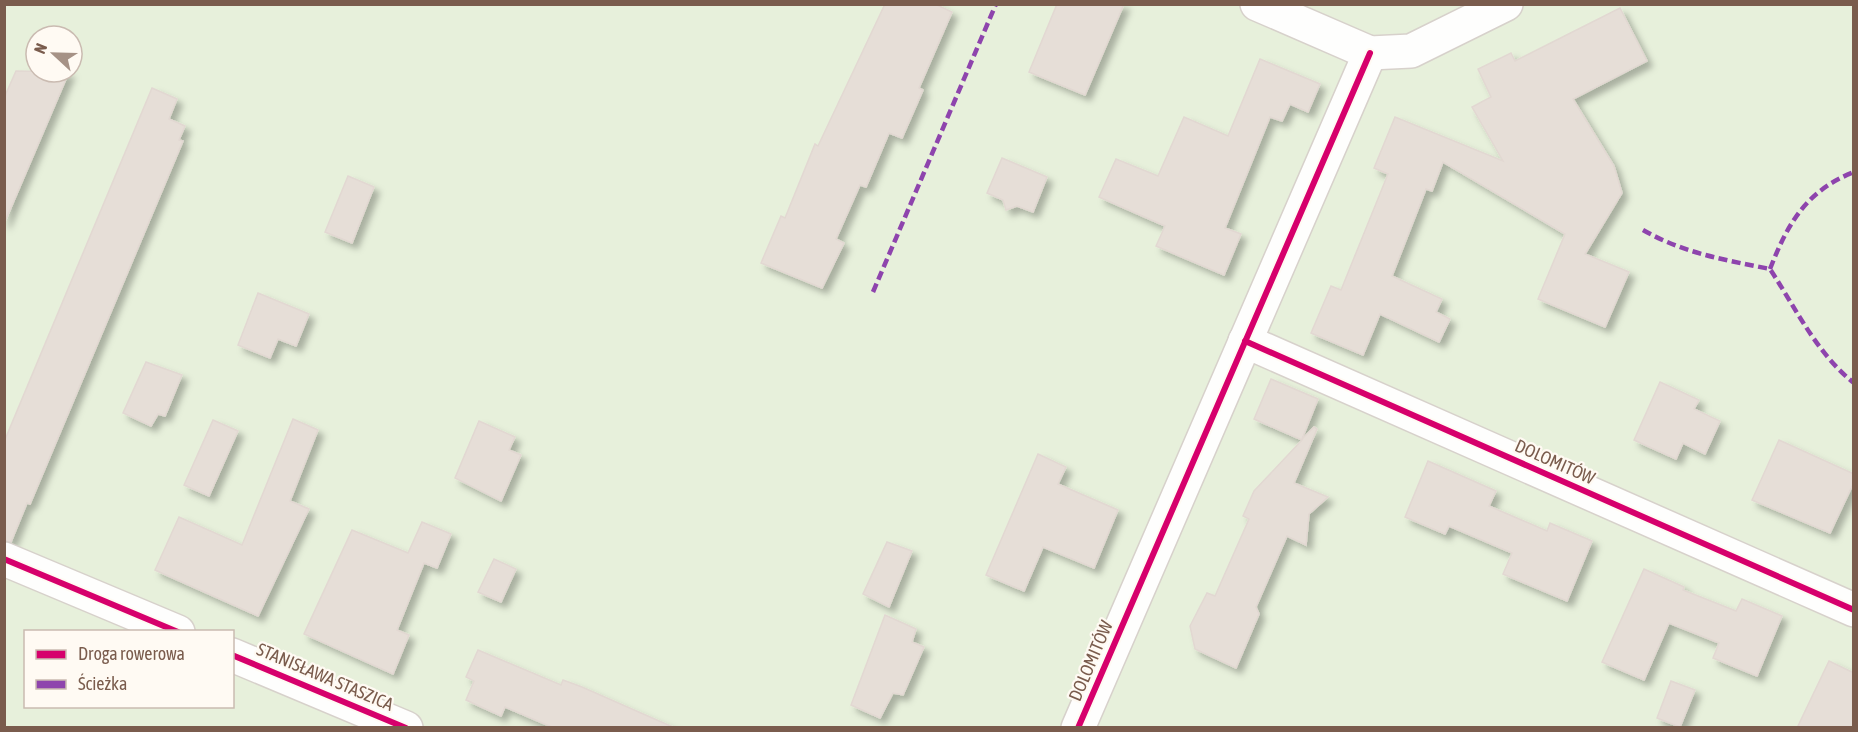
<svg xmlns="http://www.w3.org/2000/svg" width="1858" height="732" font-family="'Asap Condensed',sans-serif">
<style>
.green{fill:#e7f0db;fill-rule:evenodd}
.building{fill:#e6ded7;stroke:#e2d8d2;stroke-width:1.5;filter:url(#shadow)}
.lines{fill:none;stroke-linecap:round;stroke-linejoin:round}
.minor-casing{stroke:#d7d1cb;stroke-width:36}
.minor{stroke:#fefefd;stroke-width:33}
.quiet{stroke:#8e44ad;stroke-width:4.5;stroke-dasharray:9 4.5;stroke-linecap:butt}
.cycleway-casing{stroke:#fffaf3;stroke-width:10}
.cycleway{stroke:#d6006c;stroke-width:6}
.labels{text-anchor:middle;stroke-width:4.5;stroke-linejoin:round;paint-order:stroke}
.street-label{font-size:18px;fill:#7a5c4d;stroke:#fffaf3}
</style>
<defs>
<filter id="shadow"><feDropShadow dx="5.5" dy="5.5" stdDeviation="3" flood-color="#0004"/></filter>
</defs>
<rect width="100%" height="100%" fill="#f9f5f0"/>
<!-- green -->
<path class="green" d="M5,5H1853V727H5ZM36,36H72V72H36ZM26,632H232V706H26Z"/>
<!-- building -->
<g class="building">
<polygon points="885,4 935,4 952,12 919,88 923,90 902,138 889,133 866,187 860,185 836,239 844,243 822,288 761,263 781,216 785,218 815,144 818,146"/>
<polygon points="1057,4 1124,4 1085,95 1029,72"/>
<polygon points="1620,8 1647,61 1573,99 1614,166 1622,193 1585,254 1629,272 1605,327 1538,299 1565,234 1443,162 1432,191 1426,189 1392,276 1442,299 1436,312 1450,319 1439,342 1380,314 1363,355 1311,333 1331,286 1341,290 1388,174 1374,168 1395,117 1503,161 1472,107 1491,97 1478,69 1511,53 1515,61"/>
<polygon points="1260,59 1320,84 1308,112 1290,104 1282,121 1270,117 1225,228 1241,234 1224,275 1156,246 1165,226 1099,197 1116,159 1158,176 1184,117 1228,136"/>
<polygon points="16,71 69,72 4,224 4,98"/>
<polygon points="152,88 177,99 169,119 185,126 179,140 183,141 30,504 27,503 11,542 4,541 4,442"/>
<polygon points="1002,158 1047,177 1033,212 1017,206 1006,210 1003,200 987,193"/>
<polygon points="348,176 374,187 352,243 325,232"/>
<polygon points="258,293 309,314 296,346 278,339 270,358 238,345"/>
<polygon points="146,362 182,375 165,416 158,414 151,426 123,413"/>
<polygon points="1271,379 1318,399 1302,439 1314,427 1317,429 1294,483 1328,497 1309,514 1306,545 1287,536 1256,607 1259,614 1236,668 1195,649 1190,626 1207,593 1215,596 1249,519 1243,516 1254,491 1302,440 1254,419"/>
<polygon points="1660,382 1699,400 1694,409 1720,421 1705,454 1683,443 1676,459 1634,440"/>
<polygon points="293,419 318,430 290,501 309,509 258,616 155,570 179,517 242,545"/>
<polygon points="213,420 238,431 209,496 184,485"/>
<polygon points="479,421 515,437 509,450 521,455 501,501 455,478"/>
<polygon points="1779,440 1854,474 1854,482 1830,533 1752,500"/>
<polygon points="1038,454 1066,467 1058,484 1118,510 1094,568 1043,547 1024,591 986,575"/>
<polygon points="1428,461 1496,491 1489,506 1547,531 1550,523 1592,541 1567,601 1503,574 1512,553 1449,526 1445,534 1405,517"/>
<polygon points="422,522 451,534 437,568 424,563 397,630 409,635 393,674 304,634 352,530 408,553"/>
<polygon points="887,542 912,551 889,607 863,594"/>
<polygon points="494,559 516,569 501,602 478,592"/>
<polygon points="1644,569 1684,587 1683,590 1736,611 1742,599 1782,616 1757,676 1713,658 1719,643 1669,623 1644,680 1602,662"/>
<polygon points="885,615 916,629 912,642 924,647 903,695 893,693 880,718 851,705"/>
<polygon points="478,650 561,685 563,680 582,687 675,728 554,728 505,707 501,716 466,700 474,681 466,677"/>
<polygon points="1829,661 1854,673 1854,728 1797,728"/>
<polygon points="1671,681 1695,690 1680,727 1657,718"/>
</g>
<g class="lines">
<defs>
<g id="minor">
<polyline points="1257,4 1370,53 1411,51 1506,4"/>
<polyline points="1245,341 1854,610"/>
<polyline points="4,559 178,632"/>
<polyline points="232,655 406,728"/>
<polyline points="1078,728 1370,53"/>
</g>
</defs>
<!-- minor casing -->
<use href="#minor" class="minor-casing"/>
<!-- minor -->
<use href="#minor" class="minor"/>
<!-- quiet -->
<g class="quiet">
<path d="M1643,230C1683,253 1725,260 1770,269C1795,307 1817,354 1854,383"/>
<path d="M1770,269C1788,223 1806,191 1854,172"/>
<polyline points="873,292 996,4"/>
</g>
<defs>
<g id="cycleway">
<polyline points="1245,341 1854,610"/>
<polyline points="4,559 178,632"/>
<polyline points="232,655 406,728"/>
<polyline points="1078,728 1370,53"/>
</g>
</defs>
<!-- cycleway casing -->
<use href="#cycleway" class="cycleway-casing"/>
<!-- cycleway -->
<use href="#cycleway" class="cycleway"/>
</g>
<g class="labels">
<!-- street labels -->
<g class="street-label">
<text transform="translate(1555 462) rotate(24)" y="6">DOLOMITÓW</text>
<text transform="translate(1091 661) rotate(-67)" y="6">DOLOMITÓW</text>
<text transform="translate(325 677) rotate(23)" y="6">STANISŁAWA STASZICA</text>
</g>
</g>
<!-- border -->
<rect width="1858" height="732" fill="none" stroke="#7a5c4d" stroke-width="12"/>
<!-- legend -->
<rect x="24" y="630" width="210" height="78" fill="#fffaf3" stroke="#cabbb1" stroke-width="1.5"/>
<rect x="36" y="650" width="30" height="9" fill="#d6006c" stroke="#cabbb1" stroke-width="1.5"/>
<text x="78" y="660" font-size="18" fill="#7a5c4d">Droga rowerowa</text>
<rect x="36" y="680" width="30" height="9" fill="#8e44ad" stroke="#cabbb1" stroke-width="1.5"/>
<text x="78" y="690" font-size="18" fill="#7a5c4d">Ścieżka</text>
<!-- north arrow -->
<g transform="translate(54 54) rotate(292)"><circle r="28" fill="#fffaf3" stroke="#cabbb1" stroke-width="1.5"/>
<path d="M0-4.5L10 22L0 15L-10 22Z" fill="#a69286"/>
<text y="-9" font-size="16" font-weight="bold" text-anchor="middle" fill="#7a5c4d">N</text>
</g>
</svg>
